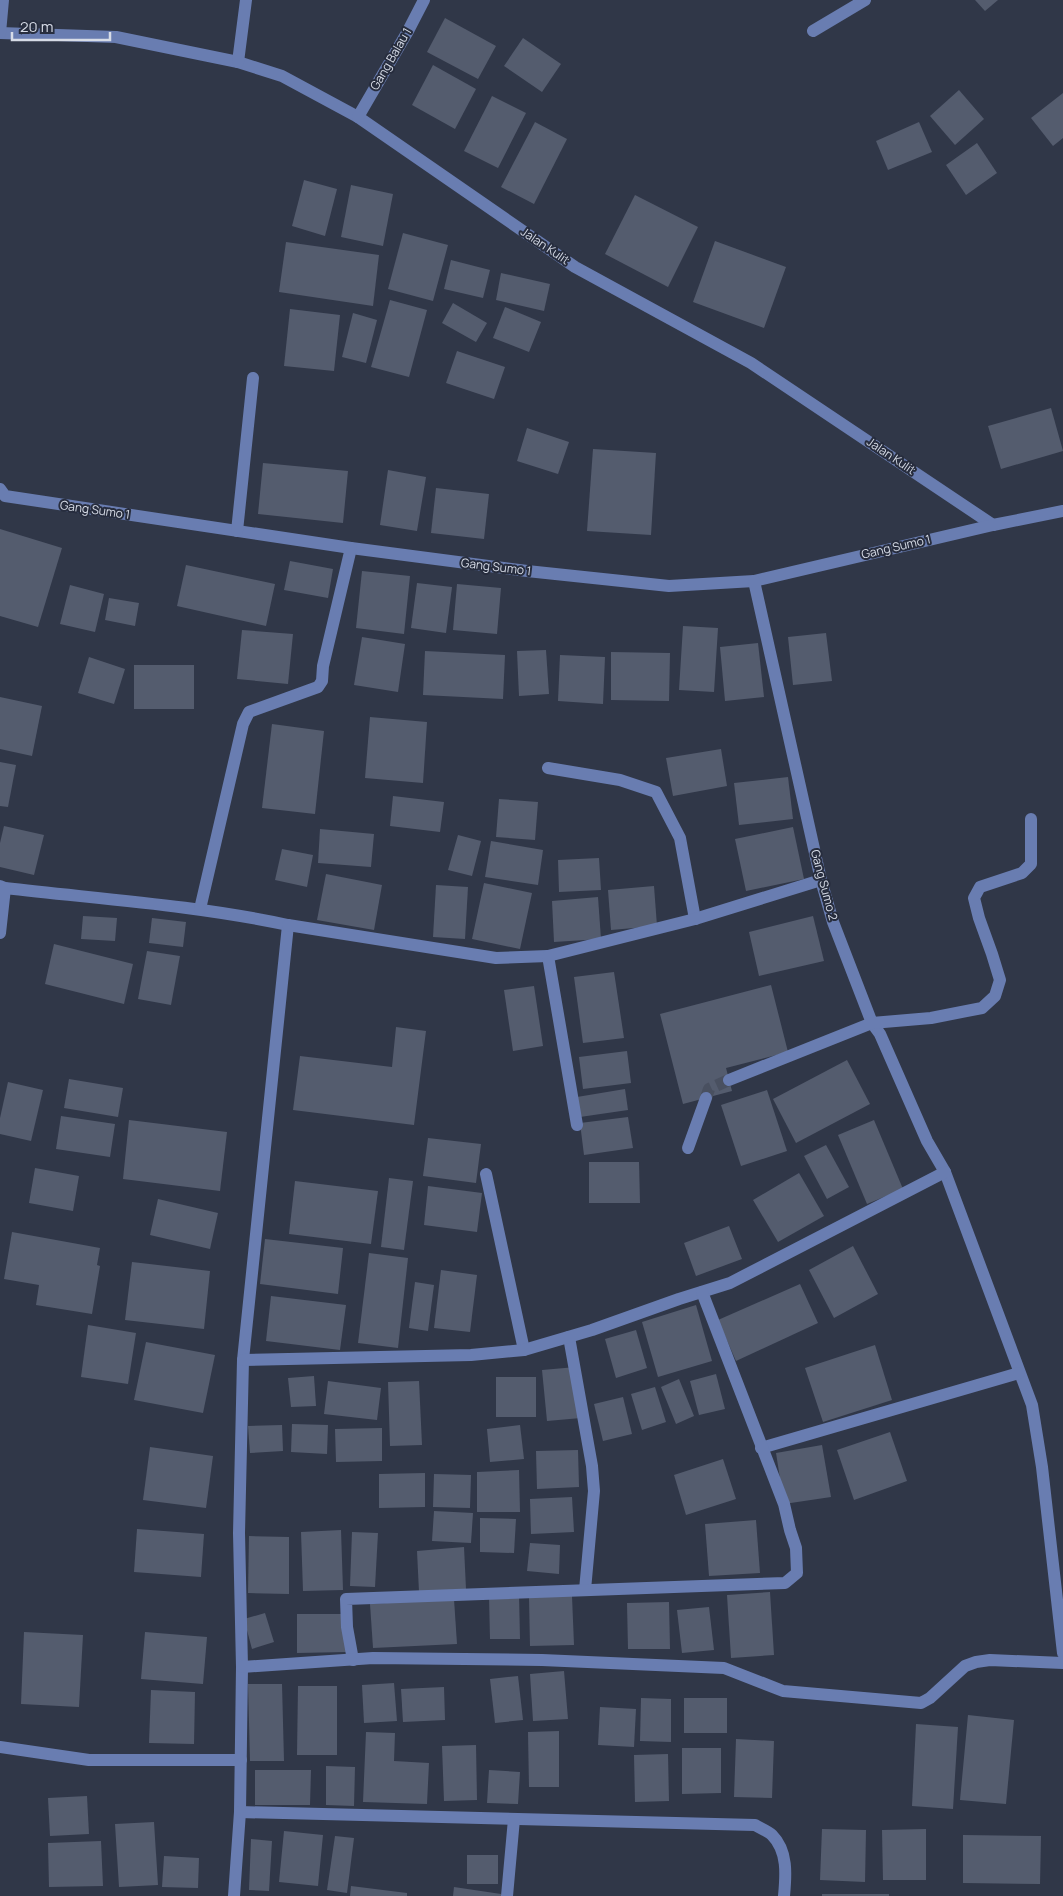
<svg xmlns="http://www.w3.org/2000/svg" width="1063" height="1896" font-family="Manrope,sans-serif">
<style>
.building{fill:#545c6e}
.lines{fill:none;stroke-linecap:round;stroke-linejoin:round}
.minor-tunnel{stroke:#495060;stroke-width:12;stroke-dasharray:12 6;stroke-linecap:butt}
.minor{stroke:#697db1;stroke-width:12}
.labels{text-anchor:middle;stroke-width:4;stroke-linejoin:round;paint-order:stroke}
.street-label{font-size:12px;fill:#d7dce7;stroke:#272d3e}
</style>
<rect width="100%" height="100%" fill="#303748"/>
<!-- building -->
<g class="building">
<polygon points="975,0 998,0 985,11"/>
<polygon points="445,18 496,46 478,79 427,52"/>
<polygon points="523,38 561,64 542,92 504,66"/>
<polygon points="433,65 476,89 455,129 412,105"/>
<polygon points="959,90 984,119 955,145 930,116"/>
<polygon points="1063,93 1063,138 1053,146 1031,118"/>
<polygon points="492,96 526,113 498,168 464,151"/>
<polygon points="535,122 567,139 534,204 501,187"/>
<polygon points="919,122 932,152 888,170 876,141"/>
<polygon points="977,143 997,173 966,195 946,165"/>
<polygon points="304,180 337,189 325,236 292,226"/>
<polygon points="351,185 393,194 383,246 341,237"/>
<polygon points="635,195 698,227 668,287 605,254"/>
<polygon points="403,233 448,245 433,301 388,289"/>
<polygon points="715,241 786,267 764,328 693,302"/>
<polygon points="286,242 379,255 373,306 279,292"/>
<polygon points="451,260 490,270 483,298 444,289"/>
<polygon points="501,273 550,284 544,311 496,300"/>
<polygon points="390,300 427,310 409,377 371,367"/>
<polygon points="453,303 487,323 476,342 442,323"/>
<polygon points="505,307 541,322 529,352 493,338"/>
<polygon points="290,309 340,315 334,371 284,366"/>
<polygon points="353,313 377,320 366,363 342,357"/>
<polygon points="457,351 505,367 494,399 446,383"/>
<polygon points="1051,408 1063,451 1001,469 988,426"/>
<polygon points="527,428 569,442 558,474 517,461"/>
<polygon points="593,449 656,453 651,535 587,531"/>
<polygon points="263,463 348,471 343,523 258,514"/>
<polygon points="388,470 426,477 417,531 380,525"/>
<polygon points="436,488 489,494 484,539 431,533"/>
<polygon points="0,529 62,548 38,627 0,616"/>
<polygon points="290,561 333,569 328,598 284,590"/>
<polygon points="186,565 275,584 266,626 177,606"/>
<polygon points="362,571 410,576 404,634 356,628"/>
<polygon points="417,583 452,587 446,633 411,628"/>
<polygon points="457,584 501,588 497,634 453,630"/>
<polygon points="70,585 104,594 95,632 60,624"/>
<polygon points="109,598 139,603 135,626 105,620"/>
<polygon points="683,626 718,628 714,692 679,690"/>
<polygon points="242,630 293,634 288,684 237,679"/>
<polygon points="826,633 832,681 793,685 788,637"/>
<polygon points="362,637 405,644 398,692 354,685"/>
<polygon points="758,643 764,697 725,701 720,647"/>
<polygon points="546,650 549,694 519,696 517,651"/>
<polygon points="425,651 505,655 503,699 423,695"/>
<polygon points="611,652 670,653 669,701 611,700"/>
<polygon points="560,655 605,657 603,704 558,701"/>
<polygon points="89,657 125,669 114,704 78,693"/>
<rect x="134" y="665" width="60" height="44"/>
<polygon points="0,697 42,706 32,756 0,749"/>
<polygon points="370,717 427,722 423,783 365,778"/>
<polygon points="272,724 324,731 315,814 262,808"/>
<polygon points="721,749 727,786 673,796 666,758"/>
<polygon points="0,762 16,765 8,807 0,806"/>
<polygon points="788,777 793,819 739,825 734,783"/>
<polygon points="393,796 444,802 440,832 390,826"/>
<polygon points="499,799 538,802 535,840 496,837"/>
<polygon points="4,826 44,835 34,875 0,867 0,843"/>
<polygon points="793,827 804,879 746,891 735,839"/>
<polygon points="320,829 374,834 371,867 318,863"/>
<polygon points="458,835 481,841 472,876 448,870"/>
<polygon points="491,841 543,850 538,885 485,877"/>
<polygon points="282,849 313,855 307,887 275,880"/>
<polygon points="599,858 601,890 559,892 558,860"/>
<polygon points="326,874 382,885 374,930 317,920"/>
<polygon points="484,883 532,893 520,949 472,939"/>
<polygon points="436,885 468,887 465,939 433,937"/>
<polygon points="654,886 657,926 611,930 608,890"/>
<polygon points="598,897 601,939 554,942 552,901"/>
<polygon points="83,916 117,918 115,941 81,939"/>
<polygon points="813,916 824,961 759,976 749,932"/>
<polygon points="152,918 186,922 183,947 149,943"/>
<polygon points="54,944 133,964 124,1004 45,984"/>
<polygon points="147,951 180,956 171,1005 138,999"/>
<polygon points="614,972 624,1038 583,1043 574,977"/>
<polygon points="771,985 788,1052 726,1068 732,1091 683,1104 660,1014"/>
<polygon points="534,986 543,1046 513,1051 504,990"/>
<polygon points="396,1027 426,1031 414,1125 293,1110 300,1056 392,1067"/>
<polygon points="627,1051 631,1083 583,1089 579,1057"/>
<polygon points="847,1060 870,1104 796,1143 773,1099"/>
<polygon points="69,1079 123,1088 118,1117 64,1108"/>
<polygon points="8,1082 43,1090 31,1141 0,1134 0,1118"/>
<polygon points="625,1089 628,1110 580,1117 577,1097"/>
<polygon points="767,1090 787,1151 741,1166 721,1105"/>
<polygon points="61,1116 115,1124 110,1157 56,1149"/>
<polygon points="628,1117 633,1148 584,1155 580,1123"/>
<polygon points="129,1120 227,1132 220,1191 123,1179"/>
<polygon points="874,1120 903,1189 867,1204 838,1135"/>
<polygon points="428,1138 481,1144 476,1183 423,1176"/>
<polygon points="826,1145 849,1187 827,1199 804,1156"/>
<polygon points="589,1162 639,1162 640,1203 589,1203"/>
<polygon points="35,1168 79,1176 73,1211 29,1203"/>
<polygon points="799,1173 824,1216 778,1242 753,1200"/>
<polygon points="389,1178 413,1181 404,1250 381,1247"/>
<polygon points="295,1181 378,1191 371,1244 289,1234"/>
<polygon points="428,1186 482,1193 477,1232 424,1225"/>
<polygon points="158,1199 218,1213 210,1249 150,1235"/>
<polygon points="729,1226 742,1259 696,1276 684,1243"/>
<polygon points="12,1232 100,1248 97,1265 100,1266 92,1314 36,1305 39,1285 4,1279"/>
<polygon points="265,1239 343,1248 338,1294 260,1284"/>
<polygon points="853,1246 878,1294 834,1318 809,1270"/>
<polygon points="369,1253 408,1258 398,1348 358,1343"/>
<polygon points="132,1262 210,1271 204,1329 125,1320"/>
<polygon points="441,1270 477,1275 470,1332 434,1328"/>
<polygon points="415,1282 434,1285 428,1331 409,1328"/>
<polygon points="800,1284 818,1323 736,1361 718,1320"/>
<polygon points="271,1296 346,1305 340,1350 266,1341"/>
<polygon points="696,1305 712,1361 658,1377 642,1322"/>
<polygon points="88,1325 136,1333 128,1384 81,1377"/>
<polygon points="636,1330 647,1368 616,1378 605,1339"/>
<polygon points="146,1342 215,1355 203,1413 134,1400"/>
<polygon points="875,1345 892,1400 823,1422 805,1368"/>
<polygon points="576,1367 581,1418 547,1421 542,1370"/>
<polygon points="716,1374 725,1409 699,1415 690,1381"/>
<polygon points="314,1376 316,1406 291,1407 288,1378"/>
<rect x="496" y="1377" width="40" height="40"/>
<polygon points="679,1379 694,1416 676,1424 661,1387"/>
<polygon points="328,1381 381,1388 377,1420 324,1414"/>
<polygon points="419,1381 422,1445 390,1446 388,1382"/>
<polygon points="655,1387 666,1422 642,1430 631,1394"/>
<polygon points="623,1397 632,1434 603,1441 594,1404"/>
<polygon points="292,1424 328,1425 327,1454 291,1452"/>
<polygon points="282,1425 283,1451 250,1453 248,1426"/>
<polygon points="520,1425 524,1459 490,1462 487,1429"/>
<polygon points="382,1428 382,1461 336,1462 335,1429"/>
<polygon points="890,1432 907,1481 854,1500 837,1450"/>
<polygon points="822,1445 831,1497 784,1504 776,1453"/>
<polygon points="150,1447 213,1456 206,1508 143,1500"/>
<polygon points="578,1450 579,1487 537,1489 536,1451"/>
<polygon points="723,1459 736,1499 686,1515 674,1475"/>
<polygon points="519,1470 520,1512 477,1512 477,1472"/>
<polygon points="425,1473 425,1507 379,1508 379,1474"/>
<polygon points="434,1474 471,1475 470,1508 433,1507"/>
<polygon points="572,1497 574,1532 531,1534 530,1499"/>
<polygon points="434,1511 473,1513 471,1543 432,1541"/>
<polygon points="480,1518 516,1519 514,1553 480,1552"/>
<polygon points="756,1520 760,1573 709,1576 705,1524"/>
<polygon points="137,1529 204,1534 201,1577 134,1572"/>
<polygon points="341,1530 343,1590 303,1591 301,1532"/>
<polygon points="352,1532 378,1533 375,1587 350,1586"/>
<polygon points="249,1536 289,1537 289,1594 248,1593"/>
<polygon points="530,1543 560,1545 559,1574 527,1571"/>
<polygon points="464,1547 466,1589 419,1592 417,1551"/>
<polygon points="770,1592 774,1655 731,1658 727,1595"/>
<polygon points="519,1594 520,1639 490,1639 489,1595"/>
<polygon points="572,1596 574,1645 530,1646 529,1597"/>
<polygon points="454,1599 457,1644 373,1648 370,1604"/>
<polygon points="669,1602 670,1649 628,1649 627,1603"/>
<polygon points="709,1607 714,1650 682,1653 677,1610"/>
<polygon points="265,1613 274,1642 252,1649 244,1619"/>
<polygon points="297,1614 347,1614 347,1652 297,1653"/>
<polygon points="24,1632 83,1635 79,1707 21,1704"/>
<polygon points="145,1632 207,1637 203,1684 141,1679"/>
<polygon points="564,1671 568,1719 533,1721 530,1674"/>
<polygon points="518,1676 523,1720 495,1723 490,1679"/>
<polygon points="394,1683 397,1721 364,1723 362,1685"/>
<polygon points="248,1684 282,1684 284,1761 250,1761"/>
<polygon points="298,1686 337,1686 337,1755 297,1755"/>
<polygon points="444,1687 445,1720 403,1722 401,1689"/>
<polygon points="151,1690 195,1692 194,1744 149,1743"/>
<polygon points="641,1698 671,1699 671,1742 640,1741"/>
<rect x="684" y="1698" width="43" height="35"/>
<polygon points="600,1707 636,1709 634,1747 598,1745"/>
<polygon points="968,1715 1014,1720 1006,1804 960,1800"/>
<polygon points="916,1724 958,1727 953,1809 912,1806"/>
<polygon points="559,1731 559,1787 529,1787 528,1732"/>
<polygon points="366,1732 395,1733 394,1761 429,1763 427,1804 363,1802"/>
<polygon points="736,1739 774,1741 772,1798 734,1797"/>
<polygon points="476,1745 477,1800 444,1801 442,1746"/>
<polygon points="682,1748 721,1748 721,1793 682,1794"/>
<polygon points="668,1754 669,1801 635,1802 634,1755"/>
<polygon points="326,1766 355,1767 354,1806 326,1805"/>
<polygon points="255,1770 311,1770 310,1805 255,1805"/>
<polygon points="489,1770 520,1772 518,1804 487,1803"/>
<polygon points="87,1796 89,1834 50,1836 48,1798"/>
<polygon points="154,1822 158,1885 119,1887 115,1824"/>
<polygon points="822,1829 866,1830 865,1882 820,1880"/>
<polygon points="926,1829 926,1880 883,1880 882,1830"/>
<polygon points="284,1831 323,1835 318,1886 279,1882"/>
<polygon points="963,1835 1041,1836 1040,1884 963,1883"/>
<polygon points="335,1836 354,1838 347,1893 327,1890"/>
<polygon points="251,1839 272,1841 269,1891 249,1890"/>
<polygon points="101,1841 103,1886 49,1887 48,1843"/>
<rect x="467" y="1855" width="31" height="29"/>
<polygon points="164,1856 199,1858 198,1888 162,1887"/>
<polygon points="351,1886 407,1893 407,1896 350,1896"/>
<polygon points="454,1887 501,1894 501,1896 453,1896"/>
<rect x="822" y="1894" width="67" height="2"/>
</g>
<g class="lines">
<!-- minor-tunnel -->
<polyline class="minor-tunnel" points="706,1098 709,1089 729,1080"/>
<!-- minor -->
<g class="minor">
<polyline points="813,31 865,0"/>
<polyline points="0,33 116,37 238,62 282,76 358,117 575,267 751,363 993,525"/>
<polyline points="0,33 3,0"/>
<polyline points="238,62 246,0"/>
<polyline points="358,117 408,31 424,0"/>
<polyline points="0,489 5,496 351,548 527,571 669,586 754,581 993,525 1063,511"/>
<polyline points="237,531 253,378"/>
<polyline points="754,581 821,880 833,922 872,1023 880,1034 927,1141 945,1172 1032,1405 1042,1467 1063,1653"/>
<polyline points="548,768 620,780 656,792 680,838 695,919"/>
<path d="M0,886L5,888C99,899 195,905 288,925L243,1360L239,1533L242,1667L240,1812L234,1896"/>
<polyline points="200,909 243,724 249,712 318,687 322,681 323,666 351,548"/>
<polyline points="288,925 496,958 548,956"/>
<polyline points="0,933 5,888"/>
<polyline points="729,1080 872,1023 931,1018 982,1008 995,996 1000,980 992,954 979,918 974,898 980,887 1022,873 1031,864 1031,819"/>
<polyline points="577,1125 548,956 695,919 821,880"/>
<polyline points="688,1148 706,1098"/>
<polyline points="486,1174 524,1350"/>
<polyline points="569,1337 592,1466 594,1491 585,1590"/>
<polyline points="243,1360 471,1355 524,1350 592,1330 679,1299 730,1283 945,1172"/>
<polyline points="761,1448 1019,1373"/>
<polyline points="353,1660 347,1627 346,1599 785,1583 797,1573 796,1548 790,1530 784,1504 702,1292"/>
<polyline points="242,1667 373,1658 542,1660 724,1668 783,1691 921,1703 930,1698 965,1666 976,1662 990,1660 1063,1663"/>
<polyline points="0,1747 89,1760 241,1760"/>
<path d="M240,1812L755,1825C760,1828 768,1831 772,1835C788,1851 786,1875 784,1896"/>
<polyline points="507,1896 514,1819"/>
</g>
</g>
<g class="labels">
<!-- street labels -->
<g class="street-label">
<text transform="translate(391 59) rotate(-60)" y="4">Gang Balau 1</text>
<text transform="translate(545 246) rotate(34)" y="4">Jalan Kulit</text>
<text transform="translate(891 456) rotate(34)" y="4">Jalan Kulit</text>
<text transform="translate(95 510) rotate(8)" y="4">Gang Sumo 1</text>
<text transform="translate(896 547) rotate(-13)" y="4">Gang Sumo 1</text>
<text transform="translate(496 567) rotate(7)" y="4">Gang Sumo 1</text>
<text transform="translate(824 885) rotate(75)" y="4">Gang Sumo 2</text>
</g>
</g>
<!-- scale -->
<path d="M12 32v8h98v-8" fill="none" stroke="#d7dce7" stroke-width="2.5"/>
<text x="20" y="32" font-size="15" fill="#d7dce7" stroke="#272d3e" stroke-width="4" paint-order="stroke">20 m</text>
</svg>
